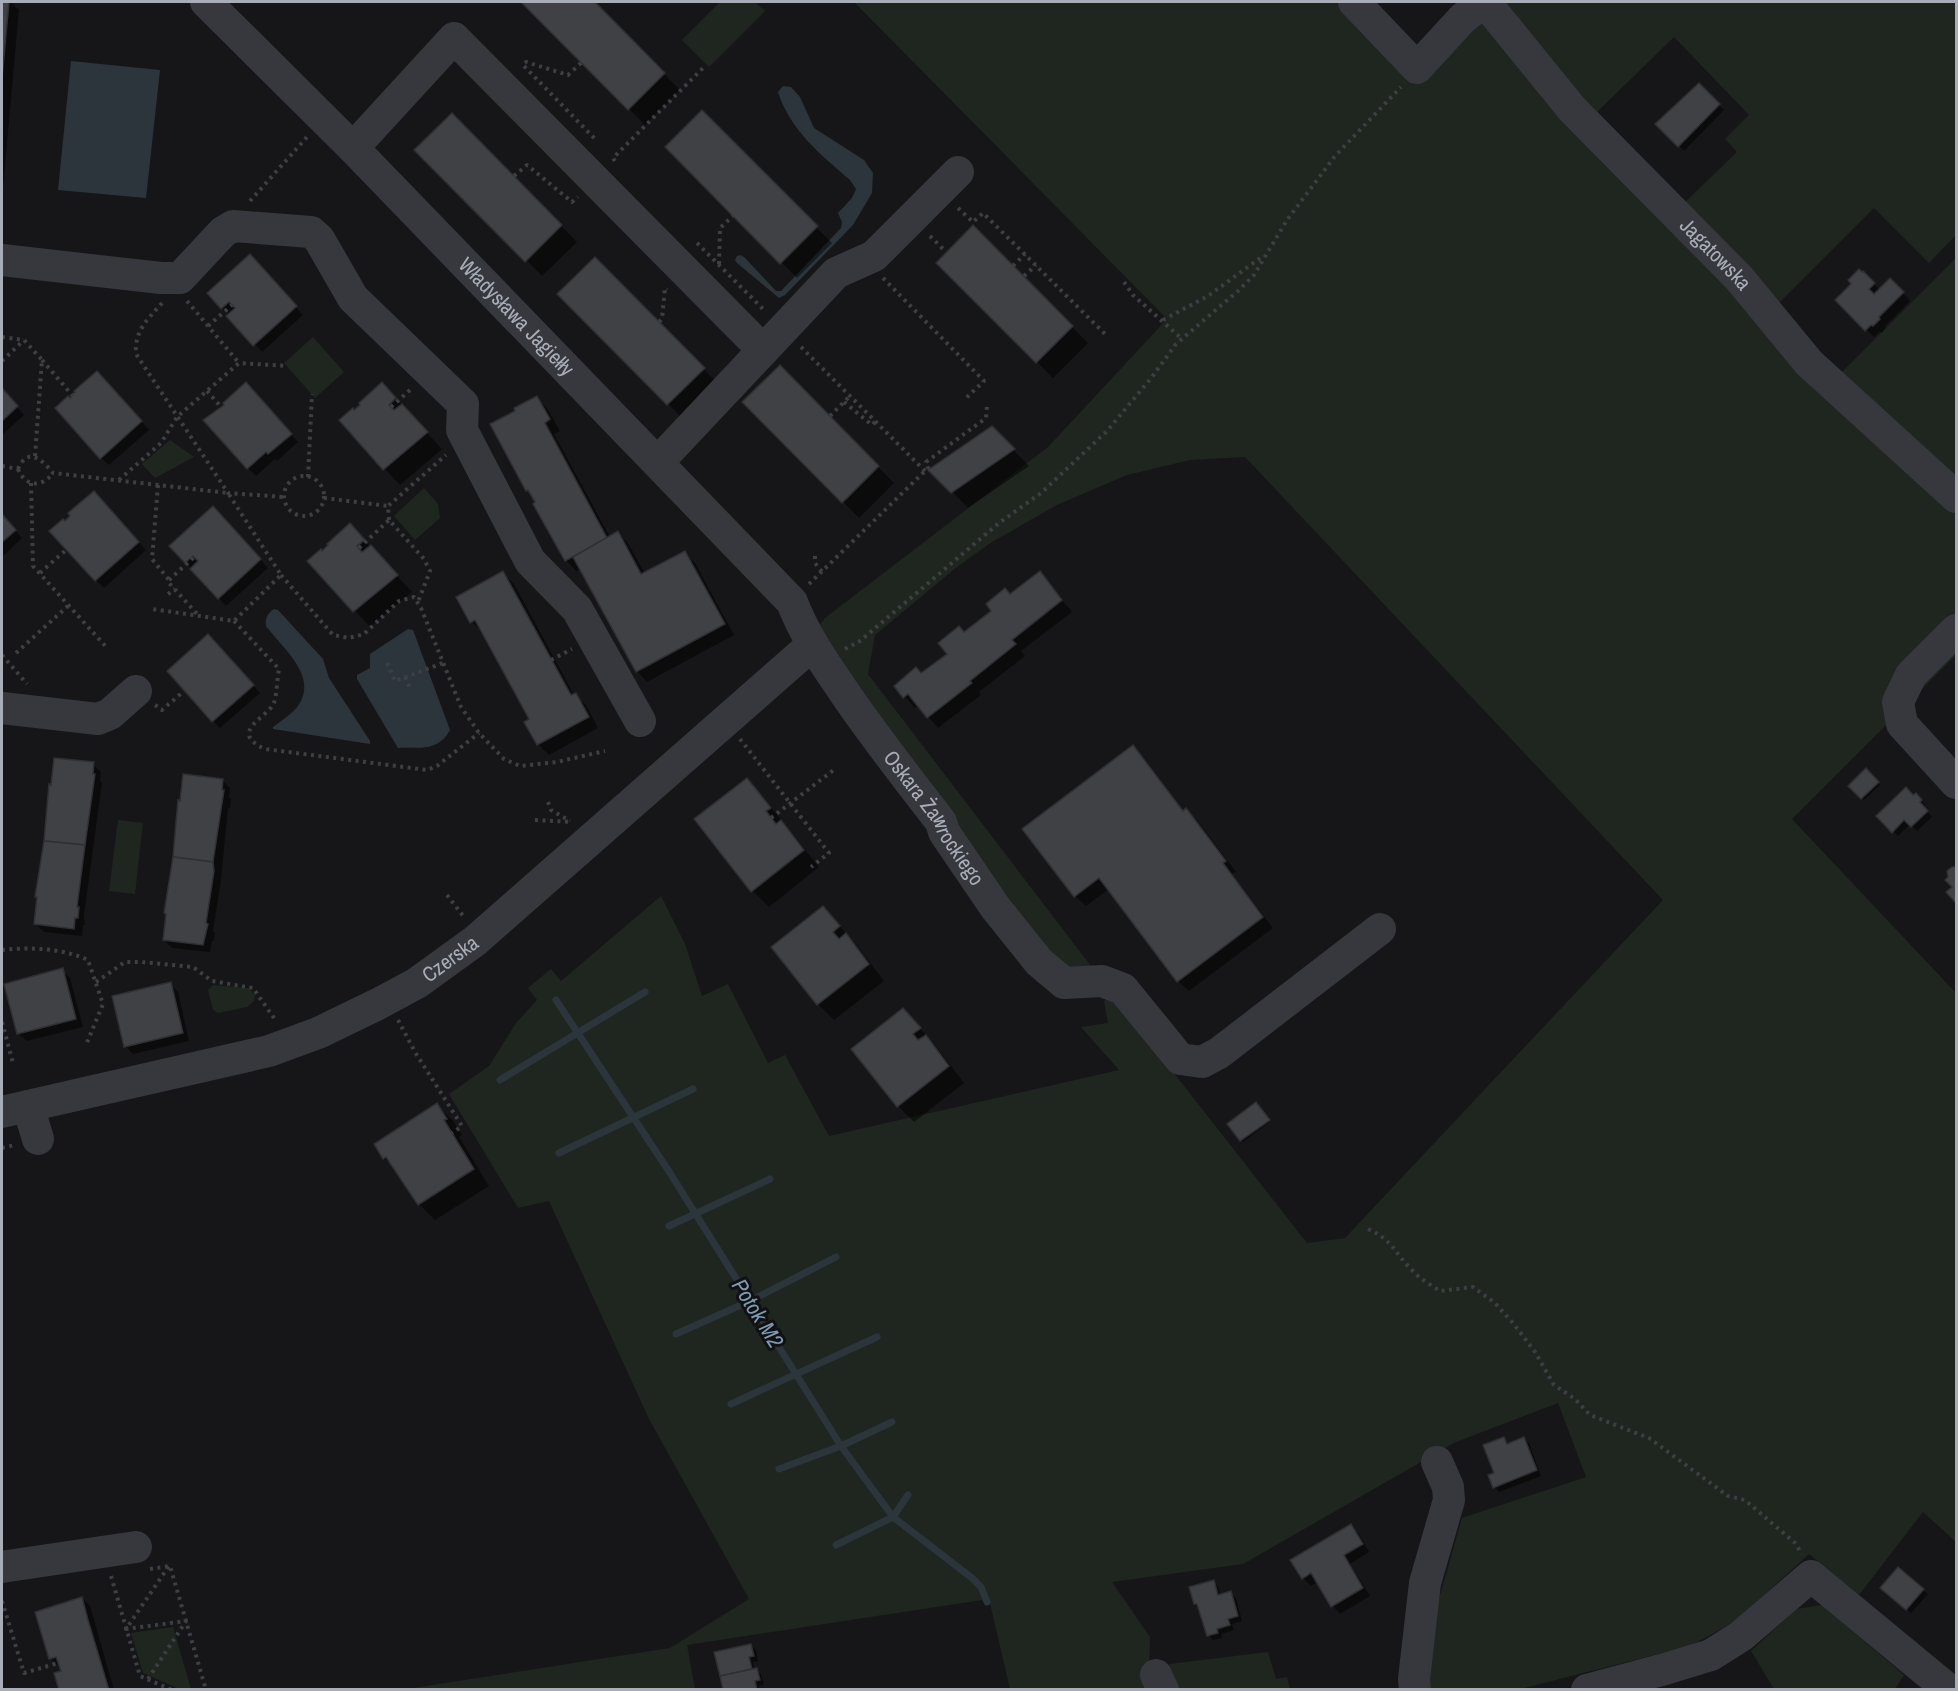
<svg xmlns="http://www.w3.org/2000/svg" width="1958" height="1691" font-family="'Archivo Narrow',sans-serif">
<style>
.green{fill:#1e261f}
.water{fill:#2c353c}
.shadow{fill:#0007}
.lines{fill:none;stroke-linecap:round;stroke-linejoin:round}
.stream{stroke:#2c353c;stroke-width:7}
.building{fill:#404145;stroke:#303034;stroke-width:1.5}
.path{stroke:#3d3f44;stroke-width:4;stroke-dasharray:3 4.5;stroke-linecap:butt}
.minor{stroke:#37383d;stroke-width:32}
.labels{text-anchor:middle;stroke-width:6;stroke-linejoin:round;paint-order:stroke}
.street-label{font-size:21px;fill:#a8adb8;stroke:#111113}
.water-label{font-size:22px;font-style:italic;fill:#7f9bb3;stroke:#111113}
</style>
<rect width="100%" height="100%" fill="#161618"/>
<!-- green -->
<g class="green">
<polygon points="720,2 755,2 765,11 709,67 682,40"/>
<polygon points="854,2 1345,2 1400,56 1476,11 1956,507 1956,655 1792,819 1956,993 1956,1542 1923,1512 1859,1595 1809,1554 1736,1621 1690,1646 1520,1689 1429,1689 1431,1627 1462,1518 1586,1477 1558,1403 1456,1442 1243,1564 1112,1582 1150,1637 1149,1674 1154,1689 1010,1689 989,1599 687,1645 695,1689 400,1690 670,1648 749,1599 649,1419 549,1201 518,1208 449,1094 489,1066 516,1023 537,1000 528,988 551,969 561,981 661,896 685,944 702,996 728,984 768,1063 785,1055 829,1136 1119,1070 1081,1027 1108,1023 1104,1001 1112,994 1307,1243 1345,1238 1663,900 1245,457 1190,460 1127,475 1057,505 992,542 957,567 875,635 868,674 1097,974 1074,970 1052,956 1006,908 818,627 825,618 1048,447 1167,319"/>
<polygon points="1503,2 1956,2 1956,235 1929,263 1874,208 1774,308 1681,206 1737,152 1725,139 1749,115 1674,37 1594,115"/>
<polygon points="1956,258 1956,488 1838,376"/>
<polygon points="313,337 344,372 315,398 284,363"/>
<polygon points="170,440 194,457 155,478 142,464"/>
<polygon points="424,488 438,504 440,518 415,540 394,516"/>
<polygon points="118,820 143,823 135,894 109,891"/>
<polygon points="213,985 248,988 255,995 254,1001 247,1007 218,1013 213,1010 208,990"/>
<polygon points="1822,1605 1904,1675 1895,1689 1774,1689 1751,1651 1796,1609"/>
<polygon points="173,1627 191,1689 179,1689 143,1673 131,1633"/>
<polygon points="1268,1652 1276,1679 1287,1677 1290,1689 1174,1689 1171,1685 1169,1664"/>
</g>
<!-- water -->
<g class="water">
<polygon points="71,61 160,70 146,198 58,190"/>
<path d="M783,86L791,87L800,97L814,128L864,160L873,173L872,193L853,225L785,295L779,298L737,263L735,260L737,256L741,255L745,258L776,291H781L841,228L842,222L838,213L852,198L856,189L850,180C821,155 790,130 778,92Z"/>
<path d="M274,609L278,610L323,659L329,678L370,741V744L273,729V727C281,721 292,714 298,706C319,676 283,649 266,626C265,618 267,614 274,609Z"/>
<path d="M408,629L413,630L450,730C438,752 420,747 398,748L357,679V675L370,668V654Z"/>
</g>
<!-- shadow -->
<g class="shadow">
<polygon points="2,2 11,2 19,10 2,199"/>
<polygon points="523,2 593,2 680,90 645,125"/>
<polygon points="1699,85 1724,110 1684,151 1657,124"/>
<polygon points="702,112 832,243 797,278 667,147"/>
<polygon points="452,115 577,242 542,276 417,150"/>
<polygon points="973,228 1088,343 1053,378 938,263"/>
<polygon points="595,259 719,385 684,420 559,294"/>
<polygon points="257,264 303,315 262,352 209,293"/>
<polygon points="1863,273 1880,290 1890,280 1910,301 1885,326 1886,327 1882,333 1880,331 1874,337 1837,300"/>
<polygon points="780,368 894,483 859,518 744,402"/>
<polygon points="105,380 149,430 109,465 101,458 70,400"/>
<polygon points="382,384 442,449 400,485 385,469 354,412"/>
<polygon points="2,390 24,415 2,435"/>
<polygon points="254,392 298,442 277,461 275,459 256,476 248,468"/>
<polygon points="536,398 547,408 560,431 554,434 610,537 617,533 628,543 645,574 684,553 695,563 734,635 647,682 637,671 581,569 576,571 566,560 533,496 528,490 517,412"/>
<polygon points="992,428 1029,466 968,508 931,470"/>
<polygon points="101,500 146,550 104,588 96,580 64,523"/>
<polygon points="2,515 22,538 2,557"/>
<polygon points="220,515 268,568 226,606 171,546"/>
<polygon points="350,525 412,592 370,627 309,561 322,553"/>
<polygon points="503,573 514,584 574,695 586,705 598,728 549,755 538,744 531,720 482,632 472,622"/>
<polygon points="1040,573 1072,612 1021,651 1025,656 979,692 981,695 938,728 918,705 915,708 896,686 922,675 949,654 965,633"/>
<polygon points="216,644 260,693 220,728 213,721"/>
<polygon points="1133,747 1144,758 1184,811 1186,810 1197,820 1236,872 1232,874 1273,928 1189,991 1178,981 1109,889 1086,906 1075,896"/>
<polygon points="93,764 101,772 100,781 102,783 84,915 85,925 83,925 82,936 44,932 36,924"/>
<polygon points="1866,770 1880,785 1864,800 1850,786"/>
<polygon points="222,780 230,788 229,797 231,799 230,808 228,808 221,880 213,931 215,933 214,941 212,941 210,952 172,948 164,940"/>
<polygon points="747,780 762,796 819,867 769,907 753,891 696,819"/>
<polygon points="1915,795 1926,805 1923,807 1932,817 1917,831 1910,824 1898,836 1878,816"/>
<polygon points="823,908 855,943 884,981 834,1020 818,1004 773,947"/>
<polygon points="62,970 70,978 83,1027 27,1041 19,1034 6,985"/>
<polygon points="170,984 178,992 189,1041 133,1054 125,1046"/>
<polygon points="903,1010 935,1045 964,1083 914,1122 898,1106 853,1049"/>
<polygon points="437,1105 453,1121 462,1135 459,1137 489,1186 435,1220 419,1204 396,1169 384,1158 376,1145"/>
<polygon points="1258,1106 1270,1122 1243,1142 1230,1124"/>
<polygon points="1524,1438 1529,1443 1541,1476 1499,1492 1495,1487 1503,1439 1509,1444"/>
<polygon points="1351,1526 1359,1534 1369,1552 1350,1564 1370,1596 1340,1614 1333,1606 1318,1582 1311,1586 1303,1578"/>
<polygon points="1213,1581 1218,1586 1221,1596 1231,1593 1236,1598 1242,1621 1232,1624 1234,1630 1221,1634 1222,1638 1213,1640 1208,1635 1200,1609 1195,1604"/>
<polygon points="1923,1590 1928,1594 1911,1613 1887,1593"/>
<polygon points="82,1598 90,1606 114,1690 60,1690 63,1672 61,1666 59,1666 51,1658"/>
<polygon points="751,1645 756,1650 758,1661 753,1662 755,1670 761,1674 764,1685 759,1686 759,1690 724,1690 716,1653"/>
</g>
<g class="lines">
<!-- stream -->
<g class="stream">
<polyline points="556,1000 670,1173 841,1446 893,1517 972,1578 981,1587 987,1602"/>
<polyline points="500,1080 645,992"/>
<polyline points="559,1153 693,1089"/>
<polyline points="669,1226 770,1179"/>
<polyline points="676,1334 750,1301 836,1257"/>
<polyline points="731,1404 877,1337"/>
<polyline points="779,1469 841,1446 892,1422"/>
<polyline points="836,1545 893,1517 908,1495"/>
</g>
</g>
<!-- building -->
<g class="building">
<polygon points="2,2 9,2 2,78"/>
<polygon points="521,2 595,2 665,73 628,110"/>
<polygon points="1699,83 1720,104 1678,147 1655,124"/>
<polygon points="702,110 818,226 780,264 665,147"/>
<polygon points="452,113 562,225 525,262 414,150"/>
<polygon points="973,225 1073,326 1036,363 936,263"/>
<polygon points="250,254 297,306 253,346 226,316 235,308 229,302 221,309 207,293"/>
<polygon points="595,257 705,368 667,405 557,294"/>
<polygon points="1859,269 1862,272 1863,271 1875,283 1869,289 1874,294 1890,278 1904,292 1879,317 1880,319 1873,326 1871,325 1865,331 1835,300 1851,284 1848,280"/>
<polygon points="780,365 879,466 842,503 742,402"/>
<polygon points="97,371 142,421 100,459 55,408 68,396 70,398 72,395 75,392 74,391"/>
<polygon points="246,382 292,434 268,454 266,452 247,469 203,420 224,405 223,403"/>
<polygon points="382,382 396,398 389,405 394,410 402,404 428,432 383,470 339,420 353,408 354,410 360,405 359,403"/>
<polygon points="2,388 18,406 2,421"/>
<polygon points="537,396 550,419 545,423 607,538 565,561 533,504 535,502 528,490 526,491 490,424 515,411 514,408"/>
<polygon points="992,426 1015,449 951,493 928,470"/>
<polygon points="94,491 139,542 95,581 49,531 63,519 65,521 70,516 68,513"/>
<polygon points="213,506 261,559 218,599 190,569 198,561 193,556 185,563 169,546"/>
<polygon points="2,514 16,530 2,542"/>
<polygon points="350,523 365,540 357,546 362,552 371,545 398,575 353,612 307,561 321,549 322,551 328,545 327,544"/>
<polygon points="618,531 641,574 685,551 725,624 636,672 573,557"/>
<polygon points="503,571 571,695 576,693 589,717 537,745 524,722 529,719 475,620 470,623 456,597"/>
<polygon points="1040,571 1062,600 1012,640 1016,644 970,681 972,683 927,718 908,694 903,698 894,686 916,667 921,673 947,654 938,643 959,626 964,632 991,611 986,604 1005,588 1010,594"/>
<polygon points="208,634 254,685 212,722 167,671"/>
<polygon points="1133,745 1183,811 1186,808 1226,861 1223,863 1263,917 1177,982 1099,878 1074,897 1022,829"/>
<polygon points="54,758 94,762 93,774 95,774 85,845 44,841 49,784 51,785"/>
<polygon points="1866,768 1879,782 1861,799 1848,786"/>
<polygon points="183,774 223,779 222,790 224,790 213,862 173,857 178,800 180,801"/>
<polygon points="747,778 771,808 766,811 776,824 781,820 804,850 751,892 694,819"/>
<polygon points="1906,787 1913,795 1916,793 1922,800 1920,802 1928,811 1911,827 1904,820 1892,833 1876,816"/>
<polygon points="44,841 85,845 77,907 79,907 78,918 75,918 74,929 34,924 37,897 35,897"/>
<polygon points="173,857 213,862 214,871 206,923 208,924 203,945 163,940 166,914 164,913"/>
<polygon points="1952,867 1956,867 1956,903 1946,892 1952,887 1945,880 1948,877 1947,871"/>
<polygon points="823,906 840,926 833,932 839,939 846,933 869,964 817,1005 771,947"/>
<polygon points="63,968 76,1019 17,1034 4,984"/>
<polygon points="171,982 183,1033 124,1047 112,996"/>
<polygon points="903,1008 921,1028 913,1034 918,1040 926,1035 949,1066 897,1107 851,1049"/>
<polygon points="1256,1102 1270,1120 1240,1141 1227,1124"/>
<polygon points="437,1103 447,1119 444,1120 474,1169 418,1205 386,1157 383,1159 374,1144"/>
<polygon points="1504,1437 1507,1444 1524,1437 1537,1470 1493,1488 1488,1475 1494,1473 1483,1445"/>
<polygon points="1351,1524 1363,1544 1344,1555 1363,1588 1331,1607 1311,1573 1302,1579 1290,1560"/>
<polygon points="1898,1567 1924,1589 1906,1610 1880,1588"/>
<polygon points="1214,1580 1218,1595 1231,1591 1238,1616 1228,1619 1230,1625 1217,1629 1218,1633 1207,1636 1197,1604 1194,1604 1189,1587"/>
<polygon points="82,1597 88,1620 109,1690 59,1690 54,1673 61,1671 56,1657 49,1659 35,1612"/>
<polygon points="751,1644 754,1656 749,1657 752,1669 720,1676 714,1652"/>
<polygon points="757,1668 760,1680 755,1681 757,1690 723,1690 720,1676"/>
</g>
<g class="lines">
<!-- path -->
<g class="path">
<polyline points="581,63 568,75 526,62 523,65 596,140"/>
<polyline points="615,161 613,158 705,66"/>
<polyline points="514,176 527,165 572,202 578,197"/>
<polyline points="250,201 307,137"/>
<polyline points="958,208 973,222 983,213 1105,334"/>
<polyline points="930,236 944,250"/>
<polyline points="697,243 766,312"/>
<polyline points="719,264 720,228 733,216"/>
<polyline points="1013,266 1025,254"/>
<polyline points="1024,276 1036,265"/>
<polyline points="883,278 984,381 965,399"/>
<polyline points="1124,282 1133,295 1182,339"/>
<polyline points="187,301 239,363"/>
<path d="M162,303C148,319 134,331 136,354L228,493L284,497"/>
<polyline points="1163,320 1208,296 1263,256"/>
<polyline points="659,322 662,319 665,288 667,290"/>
<polyline points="208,326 232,305"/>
<polyline points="2,337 24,340 42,360 35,456"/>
<polyline points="801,347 925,471"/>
<polyline points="42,360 72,395"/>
<polyline points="2,361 24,340"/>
<polyline points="207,391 221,407"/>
<polyline points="844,402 872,425 876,421"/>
<polyline points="391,407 411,389"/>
<polyline points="830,416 850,396"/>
<polyline points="2,466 18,469"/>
<path d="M18,469C28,446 42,460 53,473L228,493L281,575L234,621L152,609"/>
<path d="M18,469C25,487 42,488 53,473"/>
<circle cx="304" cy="496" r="20"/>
<polyline points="308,477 312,394"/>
<polyline points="119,480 161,443 177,417 239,363 287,366"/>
<polyline points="31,483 33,566 108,649"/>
<polyline points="158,485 152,559 169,580 169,583 198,615"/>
<polyline points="324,498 388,506"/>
<polyline points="389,520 388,506 446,455"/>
<polyline points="359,548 389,520 424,559 430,571 418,602"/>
<polyline points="815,556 815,563 822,572"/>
<polyline points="40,573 66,550"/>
<polyline points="281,575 333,635 349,638 364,634 399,601 414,597 421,608 461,707 479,733 504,759 520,766 557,762 605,751"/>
<polyline points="169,580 194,557"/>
<polyline points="809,584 928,468 926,462 986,418 987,406"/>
<polyline points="168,594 175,589"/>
<path d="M234,621L279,669C277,680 277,693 274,703C268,717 227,732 265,749L427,770L437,766L479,733"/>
<polyline points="845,649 860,641 999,523 1041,493 1107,431 1152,377 1176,344 1238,291 1254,275 1287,220 1335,156 1401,87"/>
<polyline points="16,653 69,605"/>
<polyline points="2,655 27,684"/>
<polyline points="551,660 572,649"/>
<polyline points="387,663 395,681 443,663"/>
<polyline points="405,677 410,688"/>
<polyline points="155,705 162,710 184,691"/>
<polyline points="740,739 829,853 811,867"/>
<polyline points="548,802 551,810 570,821"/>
<polyline points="771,818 835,769"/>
<polyline points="535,820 572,822"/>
<polyline points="447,895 464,917"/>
<path d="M2,950C30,947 62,948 88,960L103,1004L86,1045"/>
<polyline points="96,982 125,962 141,962 193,967 212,981 253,988 276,1021"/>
<polyline points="398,1020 415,1052 462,1126 452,1133"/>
<polyline points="2,1022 13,1063"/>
<polyline points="2,1148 15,1145"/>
<path d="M1368,1229C1393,1240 1395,1254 1413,1271C1420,1279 1431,1285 1440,1291L1473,1287L1495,1303L1513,1323L1535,1352L1554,1385L1575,1399L1590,1415L1649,1438L1728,1496L1745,1500L1795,1543L1802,1554"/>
<polyline points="150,1569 170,1566 206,1690"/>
<polyline points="111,1576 140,1676 172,1690"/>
<polyline points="2,1601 24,1673 58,1663"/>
<polyline points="148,1679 186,1621 126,1629 169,1566"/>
</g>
<!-- minor -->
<g class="minor">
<path id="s1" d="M206,2L353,148L792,602C804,634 823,661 842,689C873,735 907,778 941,822L944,832L995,907L1039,962L1064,983L1102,981L1123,989L1180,1059L1202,1062L1219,1053L1380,929"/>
<polyline points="1354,2 1417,68 1463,18 1484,2"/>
<path id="s2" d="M1485,2L1572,109L1739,278L1809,363L1956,497"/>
<polyline points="353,148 454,38 763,350"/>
<polyline points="2,260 161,278 180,278 223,232 233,226 311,232 319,239 353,298 463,404 462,430 530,561 577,609 640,721"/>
<polyline points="658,462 836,273 874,256 958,172"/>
<polyline points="1956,630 1911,675 1898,702 1902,724 1956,783"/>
<polyline points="2,708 98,719 110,714 136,691"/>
<polyline points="28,1106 38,1139"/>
<path id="s3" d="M2,1112L269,1051L318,1033L378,1004L417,983L475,941L812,645"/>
<polyline points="2,1567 136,1547"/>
<polyline points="1156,1675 1163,1690"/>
<polyline points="1415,1690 1414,1679 1425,1583 1449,1500 1448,1487 1437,1462"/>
<polyline points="1587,1690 1665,1669 1711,1655 1741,1636 1811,1576 1949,1690"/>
</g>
</g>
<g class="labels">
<!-- street labels -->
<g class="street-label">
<text dy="7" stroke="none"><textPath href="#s2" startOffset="342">Jagatowska</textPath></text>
<text dy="7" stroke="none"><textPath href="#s1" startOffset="442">Władysława Jagiełły</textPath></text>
<text dy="7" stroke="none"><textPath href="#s1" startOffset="1098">Oskara Żawrockiego</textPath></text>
<text dy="7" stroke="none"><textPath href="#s3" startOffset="478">Czerska</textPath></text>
</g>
<!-- water labels -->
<g class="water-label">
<text transform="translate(758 1313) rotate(58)" y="8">Potok M2</text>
</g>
</g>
<!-- border -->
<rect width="1958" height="1691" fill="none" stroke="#a8adb8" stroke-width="6"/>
</svg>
